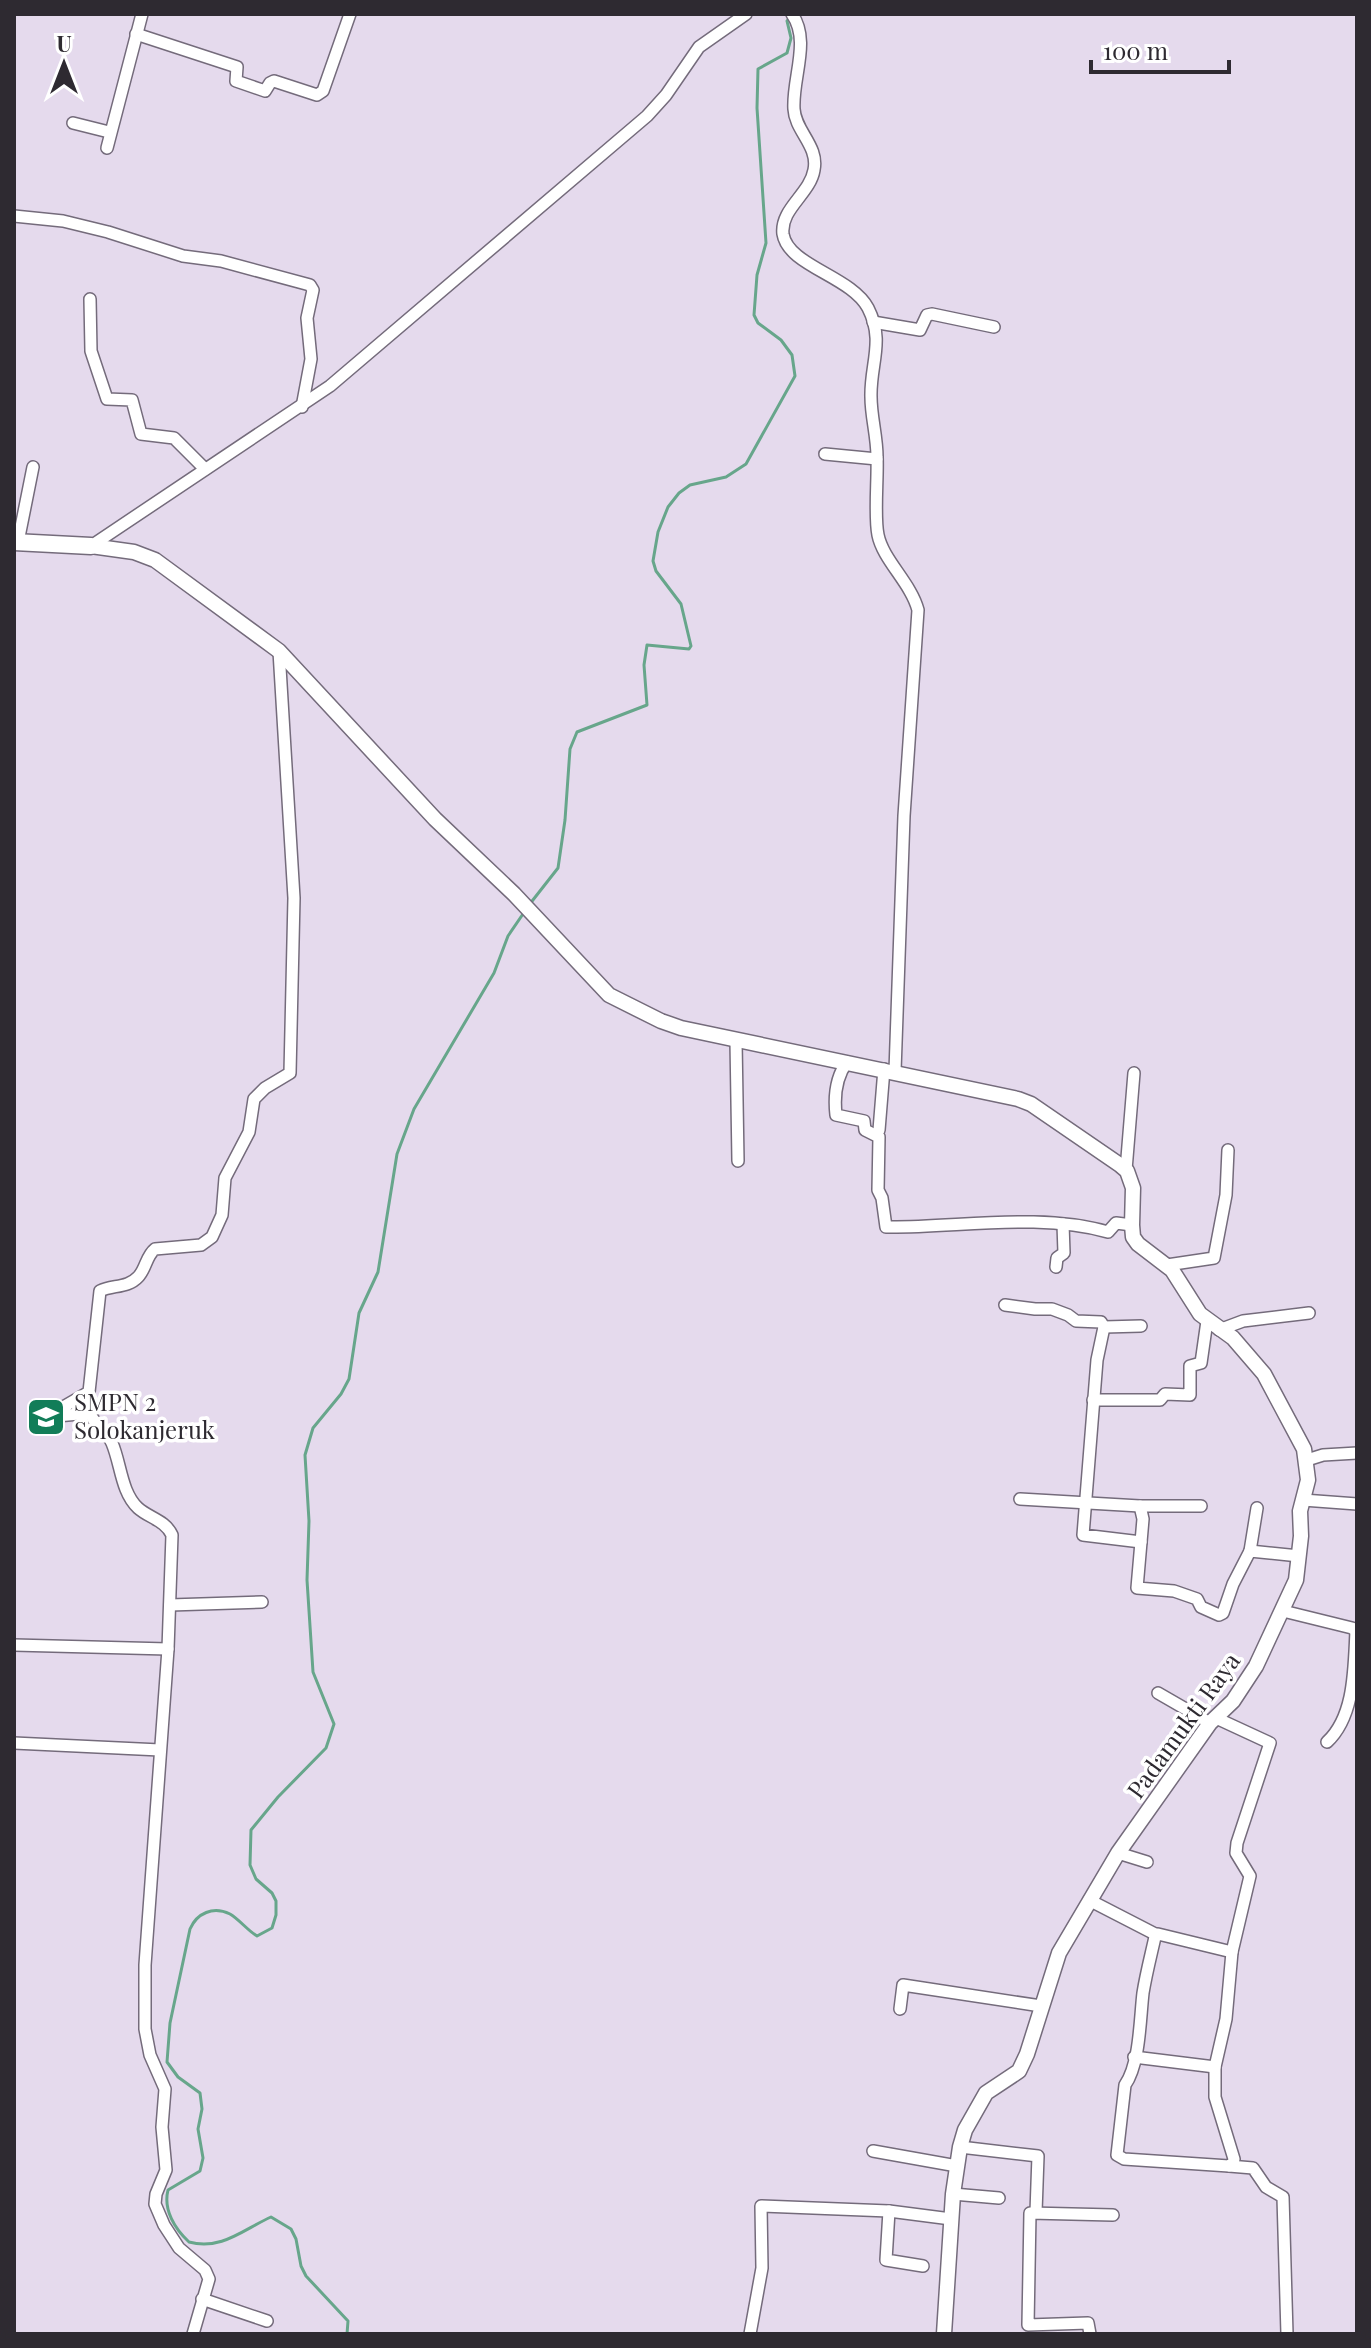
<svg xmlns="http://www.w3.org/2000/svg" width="1371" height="2348" font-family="'Playfair Display',serif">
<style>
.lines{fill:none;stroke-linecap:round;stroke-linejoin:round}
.stream{stroke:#67a68b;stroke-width:3}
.minor-casing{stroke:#746b7b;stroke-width:14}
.tertiary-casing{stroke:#746b7b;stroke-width:17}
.secondary-casing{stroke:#746b7b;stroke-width:19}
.minor{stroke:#fff;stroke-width:11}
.tertiary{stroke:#fff;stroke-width:14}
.secondary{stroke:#fff;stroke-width:16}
.labels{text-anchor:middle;stroke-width:7;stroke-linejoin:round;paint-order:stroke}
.poi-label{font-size:24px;fill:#2e2a31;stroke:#fff;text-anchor:start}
.street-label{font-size:24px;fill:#2e2a31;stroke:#fff}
</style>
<rect width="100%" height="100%" fill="#e5daed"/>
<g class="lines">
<!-- stream -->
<g class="stream">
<polyline points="529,905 558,868 565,820 570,749 577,732 647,705 644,665 647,645 689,649 691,646 681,604 656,571 653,561 658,532 668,507 679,493 690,485 726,477 746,464 795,376 792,355 781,340 758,323 754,315 757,275 766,243 757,108 758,69 787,53 791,38 787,21 791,16"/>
<path d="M347,2334L348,2321L306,2276L301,2266L296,2239L291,2229L271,2217C244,2229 221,2251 189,2242C175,2229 163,2210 168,2190L200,2171L203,2158L198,2129L202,2109L200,2093L178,2077L167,2062L170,2023L190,1929C197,1913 213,1906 230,1914C240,1920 247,1930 257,1936L272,1928L276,1915V1901L272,1893L256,1879L250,1865L251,1830L278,1797L326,1748L334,1724L313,1672L307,1580L309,1521L305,1455L313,1428L341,1394L349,1379L359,1313L378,1272L397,1154L414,1109L494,973L508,936L525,911"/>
</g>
<defs>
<g id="minor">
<path d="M792,14C811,41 792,78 794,109C795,131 819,146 814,170C810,194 780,209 783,234C788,266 851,276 868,308C885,341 870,364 871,397C871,417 877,436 877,457C878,478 874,516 878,535C883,560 911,583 918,610L904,816L895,1071"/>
<polyline points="136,34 237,67 236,81 265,91 270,83 274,81 317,95 323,91 350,14"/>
<polyline points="73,123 109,132"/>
<polyline points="107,148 142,14"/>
<polyline points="14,216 63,221 108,232 183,256 221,261 310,285 313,290 307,318 311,359 302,407"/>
<polyline points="90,299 91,351 107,399 132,400 141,434 174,438 205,469"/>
<polyline points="873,322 920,330 927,315 932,314 994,327"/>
<polyline points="825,454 877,459"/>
<polyline points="18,542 33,467"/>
<polyline points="91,546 330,386 647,116 666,95 699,47 746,14"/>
<polyline points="736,1041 738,1161"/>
<path d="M847,1062C836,1077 834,1097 836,1115L864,1121L865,1130L879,1137L878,1190L882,1198L886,1227C957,1228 1039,1212 1108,1232L1116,1223L1132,1225"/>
<polyline points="879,1130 884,1069"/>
<polyline points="1126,1170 1134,1073"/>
<polyline points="1167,1265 1214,1258 1226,1195 1228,1150"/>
<polyline points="1056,1267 1057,1258 1064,1253 1063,1224"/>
<polyline points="1005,1305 1035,1309 1052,1309 1068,1315 1076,1321 1101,1322 1104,1327 1097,1360 1083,1535 1141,1542"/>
<polyline points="1104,1327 1141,1326"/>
<polyline points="1219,1330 1243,1321 1309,1313"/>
<polyline points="1093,1400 1160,1400 1165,1394 1190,1395 1190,1366 1201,1363 1207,1321"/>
<polyline points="1307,1460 1323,1455 1357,1453"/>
<polyline points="1020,1499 1140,1506 1201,1506"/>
<polyline points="1303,1500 1357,1504"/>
<polyline points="1140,1506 1143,1519 1137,1588 1174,1591 1197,1599 1201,1607 1219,1615 1223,1613 1233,1584 1250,1551 1299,1556"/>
<polyline points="1250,1551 1257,1508"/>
<polyline points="170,1605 262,1602"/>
<path d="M1283,1611L1352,1628L1356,1631C1354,1668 1355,1716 1327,1742"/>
<polyline points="14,1645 168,1649"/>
<polyline points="1158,1693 1210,1723"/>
<polyline points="14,1743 160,1750"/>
<polyline points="1118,1853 1147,1862"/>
<polyline points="1089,1900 1157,1935"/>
<polyline points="900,2009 903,1985 1041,2006"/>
<polyline points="1134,2057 1215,2067 1226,2019 1232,1952"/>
<path d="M1215,2067V2097L1234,2159L1233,2163L1229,2166L1124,2159L1117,2155L1125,2085C1140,2064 1140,2018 1143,1993C1146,1974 1151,1955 1155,1937L1158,1934L1232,1952L1250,1876L1236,1853L1237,1843L1270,1743L1216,1718"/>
<polyline points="960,2147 1038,2156 1036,2212"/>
<polyline points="873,2151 957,2166"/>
<polyline points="1229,2166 1253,2168 1266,2187 1283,2197 1287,2334"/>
<polyline points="953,2194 999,2198"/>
<polyline points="889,2211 886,2260 923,2266"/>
<polyline points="202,2299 267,2321"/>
<path d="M193,2334L209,2279L205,2270L179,2248L164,2225L155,2204L156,2194L166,2170L162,2127L165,2089L150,2055L145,2029V1965L168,1649L172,1535C165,1520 149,1518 138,1508C121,1492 121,1464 112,1443C107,1431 94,1425 90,1413L46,1417L89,1392L100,1291C112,1285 128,1288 138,1277C146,1269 146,1256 155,1249L201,1245L212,1237L222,1215L225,1178L249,1132L254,1099L265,1088L290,1073L294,898L279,651"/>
<polyline points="750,2334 762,2268 761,2206 889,2211 951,2219"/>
<polyline points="1090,2334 1088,2323 1028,2325 1030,2213 1113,2215"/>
</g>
<polyline id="tertiary" points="91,546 134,552 155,560 279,651 435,819 514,894 609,995 661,1021 681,1028 1018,1099 1031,1104 1120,1165 1127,1171 1133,1188 1132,1225 1133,1237 1138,1244 1172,1270 1200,1314 1233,1338 1264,1374 1304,1449 1308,1480 1300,1511 1301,1536 1296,1580 1256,1666 1233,1701 1210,1723 1118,1853 1059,1953 1027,2054 1019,2071 986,2093 965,2130 960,2147 953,2194 944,2334"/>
<polyline id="secondary" points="14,542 91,546"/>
</defs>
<!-- minor casing -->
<use href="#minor" class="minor-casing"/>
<!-- tertiary casing -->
<use href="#tertiary" class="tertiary-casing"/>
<!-- secondary casing -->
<use href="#secondary" class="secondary-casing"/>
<!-- minor -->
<use href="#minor" class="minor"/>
<!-- tertiary -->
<use href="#tertiary" class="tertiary"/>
<!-- secondary -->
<use href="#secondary" class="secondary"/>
</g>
<!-- icons -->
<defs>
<symbol id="school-square" viewBox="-11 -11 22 22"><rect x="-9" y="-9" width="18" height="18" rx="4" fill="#127d58" stroke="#fff"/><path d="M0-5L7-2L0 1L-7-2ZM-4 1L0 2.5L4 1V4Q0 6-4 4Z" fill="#fff"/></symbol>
</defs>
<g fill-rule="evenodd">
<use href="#school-square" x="24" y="1395" width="44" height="44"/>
</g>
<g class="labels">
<!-- poi labels -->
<g class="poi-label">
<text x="74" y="1411">SMPN 2<tspan x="74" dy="28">Solokanjeruk</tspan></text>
</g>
<!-- street labels -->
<g class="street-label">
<text transform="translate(1184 1726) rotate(-54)" y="8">Padamukti Raya</text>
</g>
</g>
<!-- border -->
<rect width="1371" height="2348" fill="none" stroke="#2e2a31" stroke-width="32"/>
<!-- north arrow -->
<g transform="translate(64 64)" stroke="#ffffff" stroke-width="6" paint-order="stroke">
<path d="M0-6L14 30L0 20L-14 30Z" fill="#2e2a31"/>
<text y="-12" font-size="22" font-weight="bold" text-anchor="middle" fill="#2e2a31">U</text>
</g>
<!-- scale -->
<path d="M1091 60v12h138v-12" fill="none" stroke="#2e2a31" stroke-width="4"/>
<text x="1103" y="60" font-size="24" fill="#2e2a31" stroke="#ffffff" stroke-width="6" paint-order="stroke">100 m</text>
</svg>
